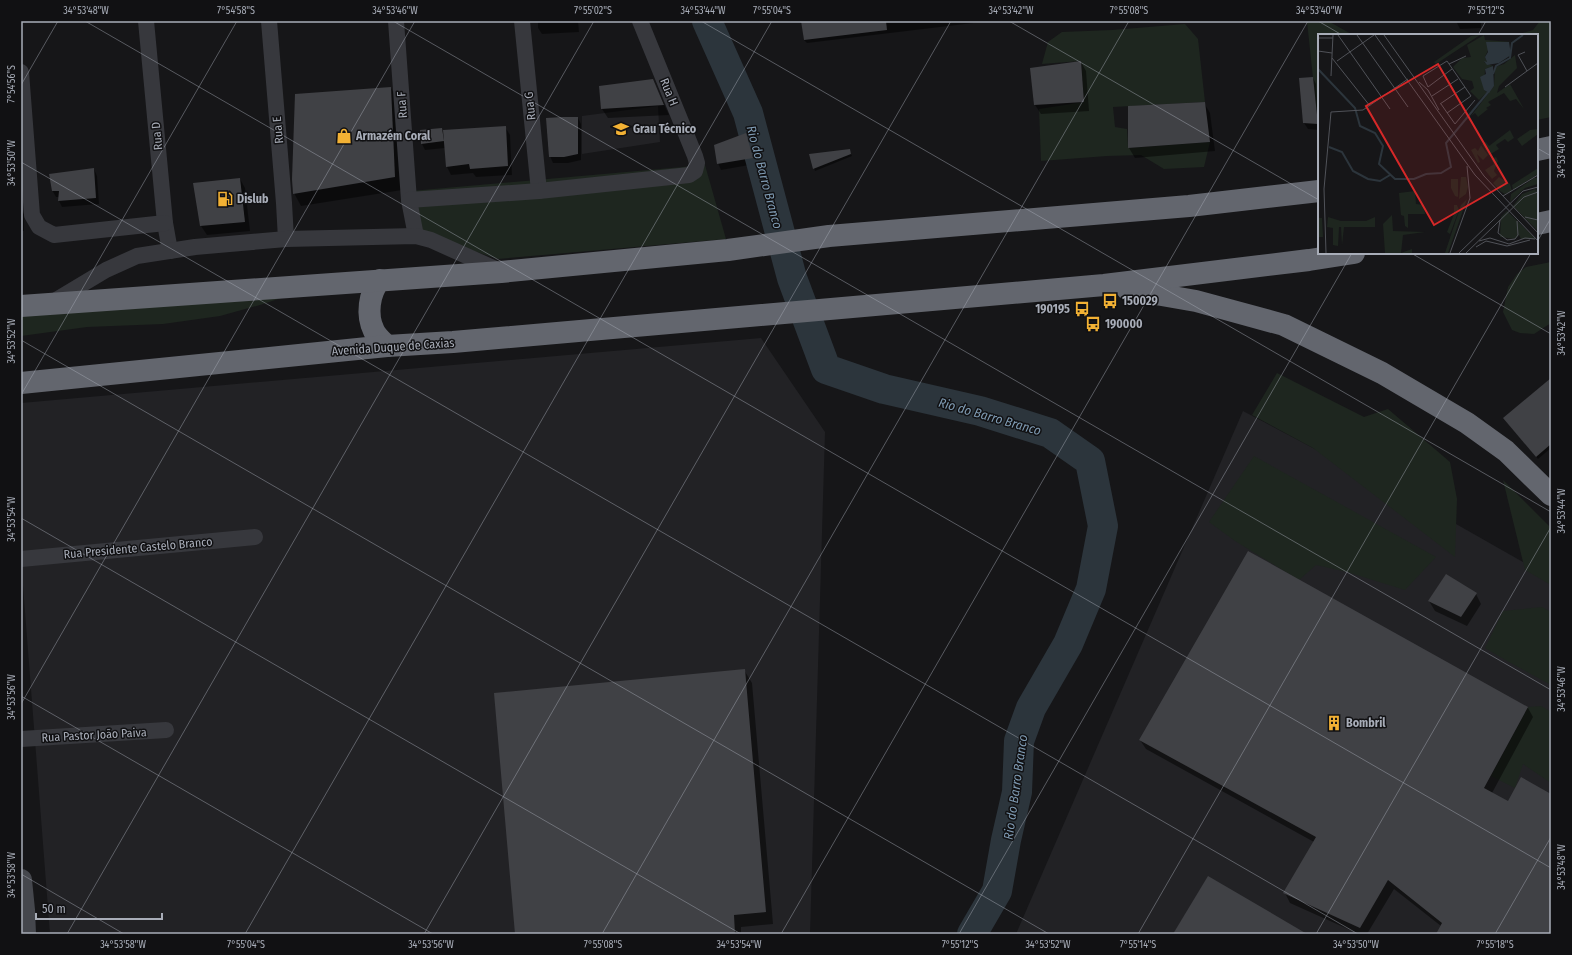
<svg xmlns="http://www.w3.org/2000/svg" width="1572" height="955" font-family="'Fira Sans Condensed',sans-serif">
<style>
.built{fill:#222225}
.green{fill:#1e261f}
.shadow{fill:#0007}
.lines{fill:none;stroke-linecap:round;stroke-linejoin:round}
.river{stroke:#2c353c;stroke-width:30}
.building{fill:#404145}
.street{stroke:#37383d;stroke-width:16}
.secondary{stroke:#45474d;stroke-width:22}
.highway{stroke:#63666e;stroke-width:22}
.ticks{fill:none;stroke:#a8adb8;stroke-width:1;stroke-opacity:0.45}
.labels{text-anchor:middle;stroke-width:3;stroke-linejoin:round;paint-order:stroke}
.street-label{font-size:12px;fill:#a8adb8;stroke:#111113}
.poi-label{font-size:12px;font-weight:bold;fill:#a8adb8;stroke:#111113;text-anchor:start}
.water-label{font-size:13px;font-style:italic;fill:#7f9bb3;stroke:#111113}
.inset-river{fill:none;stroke:#2c353c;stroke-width:2}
.inset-road{fill:none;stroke:#505258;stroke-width:1}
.view{fill:#d62828;fill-opacity:0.15;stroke:#d62828;stroke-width:2}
.inset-edge{fill:none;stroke:#a8adb8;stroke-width:2}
.neatline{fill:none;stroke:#a8adb8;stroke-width:1.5}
.ticks-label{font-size:10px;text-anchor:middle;fill:#a8adb8}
</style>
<rect width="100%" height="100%" fill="#161618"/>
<!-- built -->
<g class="built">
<polygon points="658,106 660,142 582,154 582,116"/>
<polygon points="761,338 825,432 810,934 50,934 21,560 21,403"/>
<polygon points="1243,411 1449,520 1551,578 1551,934 1016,934"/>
</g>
<!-- green -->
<g class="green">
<polygon points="1307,21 1328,21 1353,35 1319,35 1319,135"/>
<polygon points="1540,21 1551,21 1551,117 1537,120 1537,35 1516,35 1533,30"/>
<polygon points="1185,24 1198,39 1205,102 1113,107 1115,127 1127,129 1128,148 1210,142 1204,167 1164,169 1141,155 1107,156 1041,161 1039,109 1084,102 1081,61 1042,64 1048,42 1062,32 1112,30"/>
<polygon points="705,165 726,239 498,259 428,236 416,234 411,191"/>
<polygon points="1551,262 1551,323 1534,334 1520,333 1512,330 1503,312 1508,287 1517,274 1526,267"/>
<polygon points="299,292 260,305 220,316 163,324 87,327 21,336 21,312"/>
<polygon points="1277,373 1364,417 1388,409 1450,462 1457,499 1455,557 1313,448 1252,415"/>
<polygon points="1254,456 1436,557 1405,590 1347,572 1316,565 1299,580 1235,541 1209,522"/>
<polygon points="1503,480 1551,528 1551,585 1525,570"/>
<polygon points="1542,607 1551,612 1551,685 1507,661 1485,648 1503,611"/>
<polygon points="1541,706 1551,712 1551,783 1523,764 1515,788 1491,776 1528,707"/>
</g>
<!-- shadow -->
<g class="shadow">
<polygon points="538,21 578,21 579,32 542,34 538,28"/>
<polygon points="802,21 990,21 807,43 804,40"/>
<polygon points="1456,21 1481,21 1481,28 1460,29"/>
<polygon points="1081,62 1086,71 1089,111 1041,114 1035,105"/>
<polygon points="1313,78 1316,84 1319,130 1308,129 1304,123"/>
<polygon points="653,80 669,115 608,118 602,109"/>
<polygon points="391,88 398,101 402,190 301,206 294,193"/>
<polygon points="1204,103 1210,113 1215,151 1135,158 1129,148 1129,107"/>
<polygon points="578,118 581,124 581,160 568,163 553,163 550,156"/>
<polygon points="505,127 510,135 512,175 476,177 473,173 451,175 447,167 445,148 425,150 422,144 421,131 441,129 443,131"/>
<polygon points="746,134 750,140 755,164 721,170 718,163"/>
<polygon points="849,150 852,156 815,171 814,168"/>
<polygon points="94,169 97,176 99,204 62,207 59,201 59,197 56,197 52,190"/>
<polygon points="240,179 245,188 250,231 207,235 201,226"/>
<polygon points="21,210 24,214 24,231 21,231"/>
<polygon points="1551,379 1551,448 1538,459 1506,421"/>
<polygon points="1476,594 1481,604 1467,626 1435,611 1429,601"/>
<polygon points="744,670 752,683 773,924 741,927 741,934 516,934"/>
<polygon points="1528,708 1533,717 1492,793 1508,803 1551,795 1551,934 1437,934 1441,926 1394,889 1367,934 1359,934 1290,903 1285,893 1314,842 1146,749 1140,740"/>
</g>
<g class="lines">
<!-- river -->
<polyline class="river" points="707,21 748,113 792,278 826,369 884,389 980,411 1050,433 1090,461 1103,526 1091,589 1068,644 1031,708 1019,741 1017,792 1006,840 997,891 972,934"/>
</g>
<!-- building -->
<g class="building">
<polygon points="801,21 886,21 887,30 804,40"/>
<polygon points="1081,61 1084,102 1034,105 1030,68"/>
<polygon points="1313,77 1318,124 1303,123 1299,78"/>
<polygon points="653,79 664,105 601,109 599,86"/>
<polygon points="391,87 395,177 293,194 292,179 295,94"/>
<polygon points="1205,102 1210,142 1128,148 1128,106"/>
<polygon points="563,117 578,117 578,154 564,157 549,157 546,118"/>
<polygon points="506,126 508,166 470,169 469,164 446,167 443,130"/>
<polygon points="442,128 444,141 421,144 420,130"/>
<polygon points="746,133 753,158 717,164 714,145"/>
<polygon points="850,149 851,154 813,169 809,154"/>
<polygon points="94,168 96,198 58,201 59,191 52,191 49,174"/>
<polygon points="240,178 245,222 200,226 193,183"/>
<polygon points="1551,378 1551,444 1536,457 1503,418"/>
<polygon points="1248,551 1528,707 1484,788 1508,801 1521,777 1551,794 1551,934 1436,934 1442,923 1388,880 1360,928 1283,893 1316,837 1139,740"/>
<polygon points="1446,574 1477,593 1461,617 1428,601"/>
<polygon points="745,669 766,912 734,915 735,934 515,934 494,693"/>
<polygon points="1208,876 1268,911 1307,934 1173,934"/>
</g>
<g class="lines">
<!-- street -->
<g class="street">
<polyline points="146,21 165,223 170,251"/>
<polyline points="269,21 284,203 286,239"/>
<polyline points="396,21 409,200 416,236"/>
<polyline points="522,21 539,191"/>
<polyline points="21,72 32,215 39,227 54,235 165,223"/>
<polyline points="409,200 539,191 680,176 689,175 695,171 697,163 695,156 640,21"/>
<polyline points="51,303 106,270 137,256 195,247 286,239 416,236 431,240 500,271"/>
<polyline points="21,559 255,537"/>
<polyline points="21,739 166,730"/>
</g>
<!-- secondary -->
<polyline class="secondary" points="21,880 24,910 25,934"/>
<!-- highway -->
<g class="highway">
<polyline points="1537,150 1551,147"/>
<polyline points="1537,224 1551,221"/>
<path d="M380,280C369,293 366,315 374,331C377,337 382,341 387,346"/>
<polyline points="1127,289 1196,301 1284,325 1382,373 1467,423 1506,451 1551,495"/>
<polyline points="21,306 501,272 728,250 829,236 1189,206 1319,191"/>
<polyline points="21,383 387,346 453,342 1104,285 1309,260 1354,253"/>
</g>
</g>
<!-- ticks -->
<path class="ticks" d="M85,21L1551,868M393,21L1551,690M701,21L1551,512M1009,21L1319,200M1318,21L1342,35M1478,35L1486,21M21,85L58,21M1537,148L1551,156M21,162L1358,934M1537,242L1551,218M1411,253L1551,334M21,340L1049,934M21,395L237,21M21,518L741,934M21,696L433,934M21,704L415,21M21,874L124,934M67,934L594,21M245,934L772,21M424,934L951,21M602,934L1129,21M781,934L1308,21M959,934L1352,253M1138,934L1531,253M1316,934L1551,527M1495,934L1551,837"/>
<!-- icons -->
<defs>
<symbol id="university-bare" viewBox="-9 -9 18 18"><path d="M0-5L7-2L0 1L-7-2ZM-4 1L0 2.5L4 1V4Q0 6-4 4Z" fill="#f2b134" stroke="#111113" stroke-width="2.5" paint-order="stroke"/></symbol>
<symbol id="shop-bare" viewBox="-9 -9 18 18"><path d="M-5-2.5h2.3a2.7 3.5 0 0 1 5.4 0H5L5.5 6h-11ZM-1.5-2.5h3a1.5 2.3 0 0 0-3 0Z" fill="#f2b134" stroke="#111113" stroke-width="2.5" paint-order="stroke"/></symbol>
<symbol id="fuel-bare" viewBox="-9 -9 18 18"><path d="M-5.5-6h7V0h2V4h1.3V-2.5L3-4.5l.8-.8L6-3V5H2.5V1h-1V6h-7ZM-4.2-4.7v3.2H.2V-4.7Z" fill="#f2b134" stroke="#111113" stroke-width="2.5" paint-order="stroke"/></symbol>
<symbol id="bus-bare" viewBox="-9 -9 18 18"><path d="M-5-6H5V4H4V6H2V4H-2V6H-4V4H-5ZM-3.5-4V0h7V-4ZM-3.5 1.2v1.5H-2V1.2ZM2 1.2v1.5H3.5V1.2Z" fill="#f2b134" stroke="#111113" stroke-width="2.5" paint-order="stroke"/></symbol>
<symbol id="building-bare" viewBox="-9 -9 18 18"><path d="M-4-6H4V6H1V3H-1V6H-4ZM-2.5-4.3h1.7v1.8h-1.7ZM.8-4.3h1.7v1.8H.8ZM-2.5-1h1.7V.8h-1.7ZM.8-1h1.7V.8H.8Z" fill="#f2b134" stroke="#111113" stroke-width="2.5" paint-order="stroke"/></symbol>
</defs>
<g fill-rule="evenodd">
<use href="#university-bare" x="610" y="118" width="22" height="22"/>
<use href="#shop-bare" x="333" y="125" width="22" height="22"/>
<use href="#fuel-bare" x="214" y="188" width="22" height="22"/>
<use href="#bus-bare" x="1099" y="290" width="22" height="22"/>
<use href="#bus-bare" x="1071" y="298" width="22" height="22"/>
<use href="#bus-bare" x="1082" y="313" width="22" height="22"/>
<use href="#building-bare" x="1323" y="712" width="22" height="22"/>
</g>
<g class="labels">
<!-- street labels -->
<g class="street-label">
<text transform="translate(669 92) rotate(68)" y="4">Rua H</text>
<text transform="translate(402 105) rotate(-94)" y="4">Rua F</text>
<text transform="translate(530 106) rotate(-96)" y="4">Rua G</text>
<text transform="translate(278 130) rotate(-95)" y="4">Rua E</text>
<text transform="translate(157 136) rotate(-95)" y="4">Rua D</text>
<text transform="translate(393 347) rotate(-4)" y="4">Avenida Duque de Caxias</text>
<text transform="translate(138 548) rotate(-5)" y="4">Rua Presidente Castelo Branco</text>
<text transform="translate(94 735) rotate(-3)" y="4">Rua Pastor João Paiva</text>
</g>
<!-- poi labels -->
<g class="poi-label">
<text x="633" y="133">Grau Técnico</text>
<text x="356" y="140">Armazém Coral</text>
<text x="237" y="203">Dislub</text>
<text x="1122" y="305">150029</text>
<text x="1070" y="313" text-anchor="end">190195</text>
<text x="1105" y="328">190000</text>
<text x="1346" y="727">Bombril</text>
</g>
<!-- water labels -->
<g class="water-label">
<text transform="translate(765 177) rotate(75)" y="5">Rio do Barro Branco</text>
<text transform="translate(990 416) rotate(16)" y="5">Rio do Barro Branco</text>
<text transform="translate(1015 787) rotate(-82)" y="5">Rio do Barro Branco</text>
</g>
</g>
<!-- overview -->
<g transform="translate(1318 34)">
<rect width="220" height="220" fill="#161618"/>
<path d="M162,1L118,30L116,28L153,2ZM166,1L167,6L194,8L175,9L171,14L167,23L169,28H166L175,32L167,35L166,56L169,58L161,66L152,57L156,54L154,47L144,45L135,33L144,24L153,23L149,11ZM197,21L199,34L181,52L179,59L192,50L206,75L198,65L192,67L186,59L170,68L173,71L168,74L170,75L160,83L157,79L153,82L176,52L177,33L186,30ZM220,95V100L204,112L199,105L212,96ZM192,96L196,104L190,108L187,105L178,111L181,115L171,121L164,110L168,108L171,112ZM163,111L170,121L165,126L159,120L162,128L160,129L153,116L157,114L160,117ZM178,123L180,127L176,137L179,141L174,145L167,136L176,130L173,125ZM220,134V140L195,156L194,151ZM143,143H148L150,153L148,160L141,165ZM181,143L192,150L194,157L187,160L182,157L175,149ZM216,144H220V150L207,154L192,168L193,160ZM133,145H140V163L137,162L133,154ZM220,154L217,156L220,157V197L195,172L204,160ZM97,157L98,170L106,171L107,180H90V194L87,192L86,182L83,181L81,159ZM149,165L130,219H127L143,171ZM136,171H139L141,176L132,200L129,198L136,180ZM189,177L218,205H203L201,201L197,205L182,203L183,183ZM74,181L75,197L107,198L85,201L83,219L94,215V219H67L65,190ZM10,183L23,187H48L57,183V193H26L24,211L23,193H21L20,212L15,211V194L9,193ZM0,184H4L5,203H0Z" fill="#1e261f"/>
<path d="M168,8H191L193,21L181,29L169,31L166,27L169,28L167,23L170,18ZM175,32L176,52L171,59L166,56L162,43L168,40L167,35Z" fill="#2c353c"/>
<path class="inset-river" d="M0,35L37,74L42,92L57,99L65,112L61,130L77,145H96L108,140L123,139L133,133L128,109L171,57M175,40L178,32L192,24L194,9L205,1M11,113L24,118L35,137L50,145L62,147L72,141"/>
<path class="inset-road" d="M20,1L72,75M39,1L90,73M57,1L157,141L220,207M66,1L166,142L220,199M0,4H15M0,17L14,19M207,18L200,21L209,37L220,29M14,24L52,72M19,27L56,1M131,30L148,22M13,42L15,1M101,48L110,56L121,76M110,53L105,42L129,27L153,62L129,79M110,53L134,35M187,53L209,37M114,62L140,45M122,70L147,53M123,70L137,90L157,66M185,162L220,141M207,183L220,186M182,186L180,199L189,206L197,205L200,201L199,187M161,207L172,204L191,210L207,204L217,205M158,213L168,207L189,212L212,206M8,219L6,155L13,78L45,76L90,45M132,219L152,164L149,132M141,219L205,157L220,153M148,219L206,163L220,158"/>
<path class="view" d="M120,30L189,149L116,191L48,72Z"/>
<rect width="220" height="220" class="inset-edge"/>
</g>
<!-- border -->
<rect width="1572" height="955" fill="none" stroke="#111113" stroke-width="44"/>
<!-- scale -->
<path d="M36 913v6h126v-6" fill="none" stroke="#a8adb8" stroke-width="2"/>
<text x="42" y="913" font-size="12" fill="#a8adb8" stroke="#111113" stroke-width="3" paint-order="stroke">50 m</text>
<rect x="22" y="22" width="1528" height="911" class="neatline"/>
<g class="ticks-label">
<text x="86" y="14">34°53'48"W</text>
<text x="236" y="14">7°54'58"S</text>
<text x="395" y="14">34°53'46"W</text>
<text x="593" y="14">7°55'02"S</text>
<text x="703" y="14">34°53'44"W</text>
<text x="772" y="14">7°55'04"S</text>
<text x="1011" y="14">34°53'42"W</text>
<text x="1129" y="14">7°55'08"S</text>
<text x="1319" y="14">34°53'40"W</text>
<text x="1486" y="14">7°55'12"S</text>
<text transform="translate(11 84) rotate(-90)" y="4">7°54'56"S</text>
<text transform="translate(1561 155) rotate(-90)" y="4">34°53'40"W</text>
<text transform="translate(11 163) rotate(-90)" y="4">34°53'50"W</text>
<text transform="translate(1561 333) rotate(-90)" y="4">34°53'42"W</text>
<text transform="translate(11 341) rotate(-90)" y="4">34°53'52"W</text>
<text transform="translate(1561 511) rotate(-90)" y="4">34°53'44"W</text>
<text transform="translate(11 519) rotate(-90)" y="4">34°53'54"W</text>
<text transform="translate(1561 689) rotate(-90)" y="4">34°53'46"W</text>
<text transform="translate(11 697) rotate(-90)" y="4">34°53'56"W</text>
<text transform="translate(1561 867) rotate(-90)" y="4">34°53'48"W</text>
<text transform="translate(11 875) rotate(-90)" y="4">34°53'58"W</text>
<text x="123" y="948">34°53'58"W</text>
<text x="246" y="948">7°55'04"S</text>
<text x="431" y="948">34°53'56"W</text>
<text x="603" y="948">7°55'08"S</text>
<text x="739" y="948">34°53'54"W</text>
<text x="960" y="948">7°55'12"S</text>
<text x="1048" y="948">34°53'52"W</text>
<text x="1138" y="948">7°55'14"S</text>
<text x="1356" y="948">34°53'50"W</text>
<text x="1495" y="948">7°55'18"S</text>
</g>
</svg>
